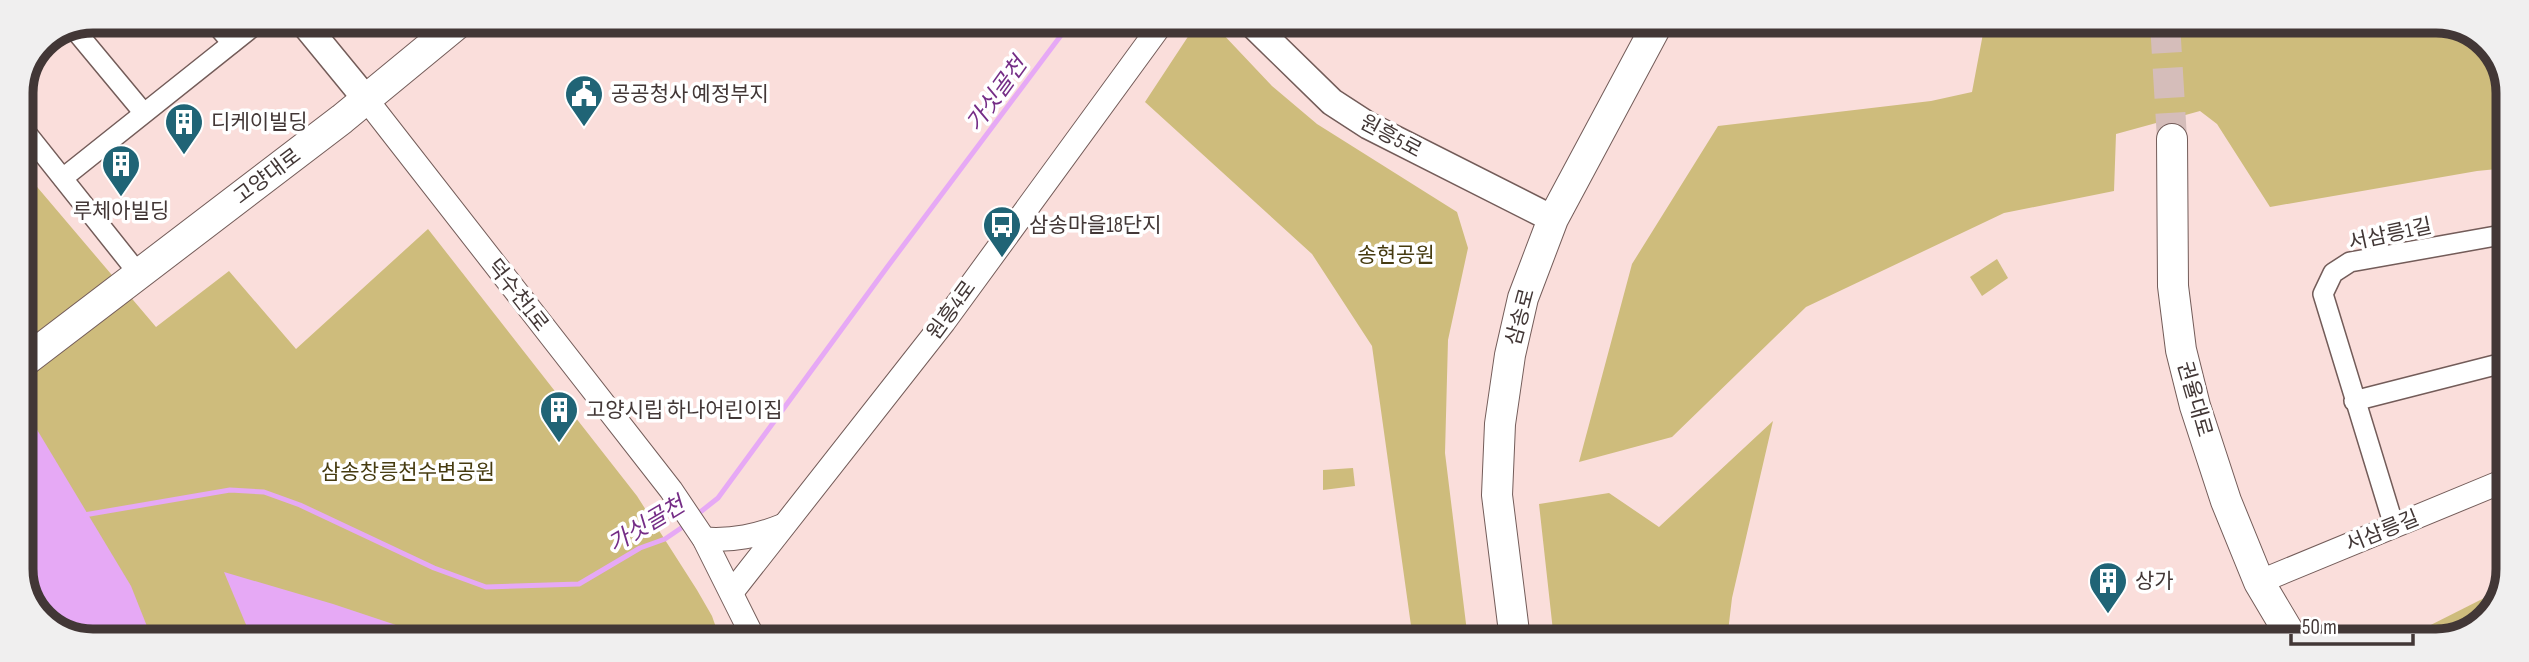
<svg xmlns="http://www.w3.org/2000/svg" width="2529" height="662" font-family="'Sofia Sans Condensed','Noto Sans KR',sans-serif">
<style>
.green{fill:#cebc7c}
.water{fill:#e6a9f5}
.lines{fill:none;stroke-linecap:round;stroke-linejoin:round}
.stream{stroke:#e6a9f5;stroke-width:5}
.primary-tunnel{stroke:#d5bdba;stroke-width:30;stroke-dasharray:30 15;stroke-linecap:butt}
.minor-casing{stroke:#735c59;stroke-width:22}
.tertiary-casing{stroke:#735c59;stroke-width:25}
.secondary-casing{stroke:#735c59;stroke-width:29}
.primary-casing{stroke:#735c59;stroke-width:32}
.minor{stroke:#fff;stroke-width:19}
.tertiary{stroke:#fff;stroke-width:23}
.secondary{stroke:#fff;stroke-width:26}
.primary{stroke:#fff;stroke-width:30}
.labels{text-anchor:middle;stroke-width:7;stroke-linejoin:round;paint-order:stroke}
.poi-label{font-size:21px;fill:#423736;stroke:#fff;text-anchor:start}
.street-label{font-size:21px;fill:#423736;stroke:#fff}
.park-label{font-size:21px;fill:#463b10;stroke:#fff}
.water-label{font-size:23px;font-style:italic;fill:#752d86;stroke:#fff}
.rim{fill:none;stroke:#423736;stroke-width:9}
</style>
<rect width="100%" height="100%" fill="#fadedb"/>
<!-- green -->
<g class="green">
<polygon points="1985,23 2454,23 2490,46 2508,88 2507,168 2477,171 2270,207 2217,124 2200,111 2116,134 2114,191 2004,213 1806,307 1672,437 1579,462 1632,264 1718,126 1931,101 1972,92"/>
<polygon points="1193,29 1220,31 1272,86 1317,124 1457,212 1468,248 1448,340 1445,453 1468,640 1413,640 1372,346 1312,254 1145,102"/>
<polygon points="21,168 156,327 229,271 296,349 428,229 637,496 697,590 712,616 720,639 75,639 39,616 21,574"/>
<polygon points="1997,259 2008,278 1982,296 1970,277"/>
<polygon points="1773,421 1732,598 1727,640 1554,640 1539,504 1609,493 1659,527"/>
<polygon points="1353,468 1355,486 1323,490 1323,470"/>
<polygon points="2506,587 2480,626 2437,641 2399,641"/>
</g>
<!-- water -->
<g class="water">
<polygon points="21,403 131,586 152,639 75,639 40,617 21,574"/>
<polygon points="224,572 333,604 438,639 252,639"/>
</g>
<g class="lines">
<!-- stream -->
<g class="stream">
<polyline points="84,515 230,490 264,492 300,505 434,568 486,587 579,584 640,548 665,539 687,524"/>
<polyline points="694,517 718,498 888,266 1071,22"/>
</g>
<!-- primary-tunnel -->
<polyline class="primary-tunnel" points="2165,23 2172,139"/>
<defs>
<g id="minor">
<polyline points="213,21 232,43"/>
<polyline points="74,29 143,112"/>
<polyline points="21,126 138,273"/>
<polyline points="63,178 260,21"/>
<polyline points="2354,401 2507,362"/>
<polyline points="2394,526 2323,294 2333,273 2350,262 2507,234"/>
</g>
<g id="tertiary">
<polyline points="366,99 671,490 704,539 754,639"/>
<path d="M704,539C733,541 757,536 784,525"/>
<polyline points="2259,582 2506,480"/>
<polyline points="732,592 944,322 1163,22"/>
</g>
<g id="secondary">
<polyline points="302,21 366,99"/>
<polyline points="1250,22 1332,102 1369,126 1553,219"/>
</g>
<g id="primary">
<polyline points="2172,139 2173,286 2181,350 2195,406 2226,501 2259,582 2294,641"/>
<polyline points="21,364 342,119 461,21"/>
<polyline points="1515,640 1497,495 1500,424 1510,355 1523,298 1553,219 1658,23"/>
</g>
</defs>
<!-- minor casing -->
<use href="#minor" class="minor-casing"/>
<!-- tertiary casing -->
<use href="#tertiary" class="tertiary-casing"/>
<!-- secondary casing -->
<use href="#secondary" class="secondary-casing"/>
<!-- primary casing -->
<use href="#primary" class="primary-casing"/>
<!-- minor -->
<use href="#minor" class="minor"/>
<!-- tertiary -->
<use href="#tertiary" class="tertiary"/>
<!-- secondary -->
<use href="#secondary" class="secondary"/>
<!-- primary -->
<use href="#primary" class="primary"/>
</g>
<!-- icons -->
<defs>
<symbol id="civic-pin" viewBox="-11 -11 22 30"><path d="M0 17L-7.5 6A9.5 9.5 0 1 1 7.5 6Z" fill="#206476" stroke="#fff"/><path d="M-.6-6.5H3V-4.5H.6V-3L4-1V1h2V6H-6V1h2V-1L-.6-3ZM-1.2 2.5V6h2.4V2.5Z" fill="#fff"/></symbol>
<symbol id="building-pin" viewBox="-11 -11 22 30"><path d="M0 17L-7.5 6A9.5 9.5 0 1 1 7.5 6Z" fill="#206476" stroke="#fff"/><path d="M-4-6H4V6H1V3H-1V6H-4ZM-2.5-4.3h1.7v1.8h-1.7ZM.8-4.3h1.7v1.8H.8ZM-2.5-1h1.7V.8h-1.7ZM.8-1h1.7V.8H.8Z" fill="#fff"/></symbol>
<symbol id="bus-pin" viewBox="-11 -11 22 30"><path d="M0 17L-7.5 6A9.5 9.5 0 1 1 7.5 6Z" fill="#206476" stroke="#fff"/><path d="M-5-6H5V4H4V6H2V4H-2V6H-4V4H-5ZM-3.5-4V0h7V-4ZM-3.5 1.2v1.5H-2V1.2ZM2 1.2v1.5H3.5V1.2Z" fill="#fff"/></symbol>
</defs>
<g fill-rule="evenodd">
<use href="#civic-pin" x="562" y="72" width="44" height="60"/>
<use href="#building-pin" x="162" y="100" width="44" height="60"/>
<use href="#building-pin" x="99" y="142" width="44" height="60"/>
<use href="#bus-pin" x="980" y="203" width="44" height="60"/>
<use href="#building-pin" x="537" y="388" width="44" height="60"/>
<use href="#building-pin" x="2086" y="559" width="44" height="60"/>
</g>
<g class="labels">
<!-- poi labels -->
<g class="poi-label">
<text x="611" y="101">공공청사 예정부지</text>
<text x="211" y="129">디케이빌딩</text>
<text x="121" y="218" text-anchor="middle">루체아빌딩</text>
<text x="1029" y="232">삼송마을18단지</text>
<text x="586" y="417">고양시립 하나어린이집</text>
<text x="2135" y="588">상가</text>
</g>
<!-- street labels -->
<g class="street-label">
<text transform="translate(1391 136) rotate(28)" y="7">원흥5로</text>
<text transform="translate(267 176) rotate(-37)" y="7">고양대로</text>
<text transform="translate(2390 234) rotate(-12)" y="7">서삼릉1길</text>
<text transform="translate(518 295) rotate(52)" y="7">덕수천1로</text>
<text transform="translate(951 310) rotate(-54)" y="7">원흥4로</text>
<text transform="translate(1520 317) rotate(-75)" y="7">삼송로</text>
<text transform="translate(2195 399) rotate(74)" y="7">권율대로</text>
<text transform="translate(2382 531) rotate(-22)" y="7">서삼릉길</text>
</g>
<!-- park labels -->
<g class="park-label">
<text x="1396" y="262">송현공원</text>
<text x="408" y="479">삼송창릉천수변공원</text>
</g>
<!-- water labels -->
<g class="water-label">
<text transform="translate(996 94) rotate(-54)" y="8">가싯골천</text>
<text transform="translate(646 524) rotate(-31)" y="8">가싯골천</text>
</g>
</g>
<!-- crop -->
<path d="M0 0H2529V662H0ZM93 33H2436A60 60 0 0 1 2496 93V569A60 60 0 0 1 2436 629H93A60 60 0 0 1 33 569V93A60 60 0 0 1 93 33Z" fill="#f0efef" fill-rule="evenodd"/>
<path class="rim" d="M93 33H2436A60 60 0 0 1 2496 93V569A60 60 0 0 1 2436 629H93A60 60 0 0 1 33 569V93A60 60 0 0 1 93 33Z"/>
<!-- scale -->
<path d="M2291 634v10h122v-10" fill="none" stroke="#423736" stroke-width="3.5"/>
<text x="2302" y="634" font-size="21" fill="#423736" stroke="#ffffff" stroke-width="5" paint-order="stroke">50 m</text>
</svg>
